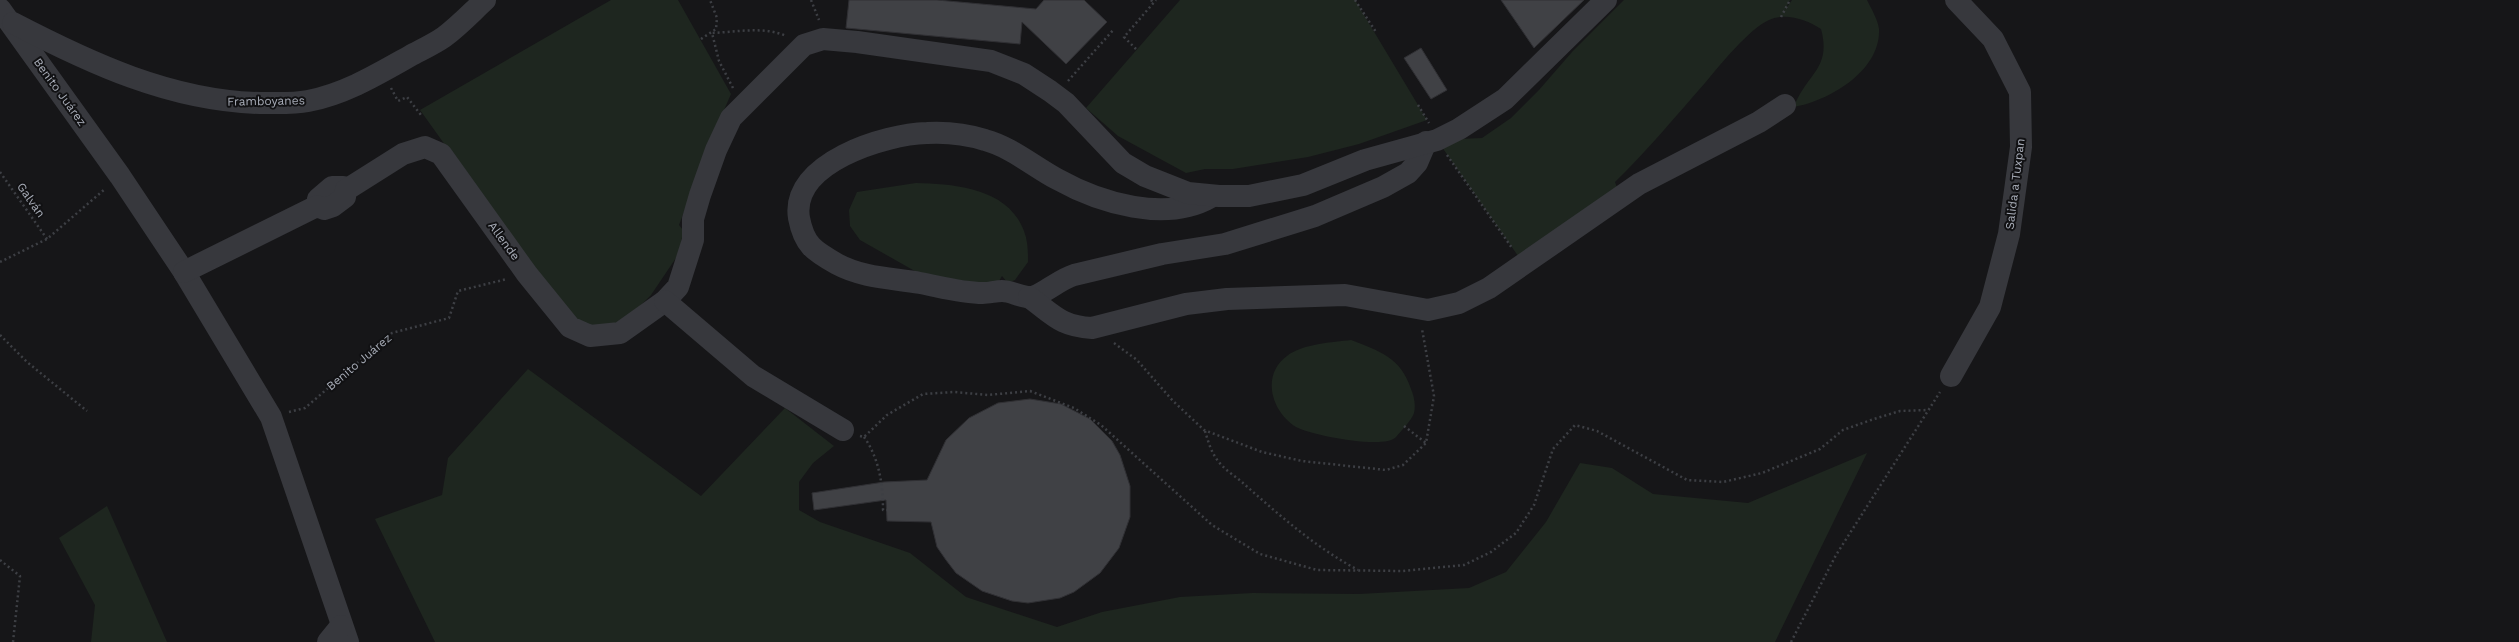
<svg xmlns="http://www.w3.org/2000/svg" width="2519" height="642" font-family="'Work Sans',sans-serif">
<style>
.green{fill:#1e261f}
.building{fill:#404145;stroke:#303034}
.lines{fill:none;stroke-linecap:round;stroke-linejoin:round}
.path{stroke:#3d3f44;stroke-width:2.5;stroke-dasharray:2 3;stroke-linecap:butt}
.minor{stroke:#37383d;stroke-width:22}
.labels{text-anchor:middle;stroke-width:4;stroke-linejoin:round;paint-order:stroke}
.street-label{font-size:12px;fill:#a8adb8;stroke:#111113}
</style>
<rect width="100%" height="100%" fill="#161618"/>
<!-- green -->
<g class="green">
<polygon points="611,0 678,0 731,94 711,140 679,225 683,230 680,252 651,295 633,313 614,324 594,328 569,318 420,110"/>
<polygon points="1180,0 1355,0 1427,120 1359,144 1308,157 1233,169 1205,169 1186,173 1118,136 1086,108"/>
<path d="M1624,0H1790L1785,10L1792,0H1867C1871,8 1878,20 1879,29C1881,71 1829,101 1794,107C1806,74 1832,69 1821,29C1808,20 1785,12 1769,20C1749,29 1720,65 1705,83C1675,117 1647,151 1615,182L1618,190L1523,263L1437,140L1482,138L1511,118L1539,90L1572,52Z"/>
<path d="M916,183C955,184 1008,188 1024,231C1028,241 1028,252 1028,262L1015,280L1008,283L1002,276L996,286L920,274L860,240L850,226L849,210L857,192Z"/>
<path d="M1351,340C1380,351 1401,358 1411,389C1414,396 1416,405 1414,413C1412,420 1401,431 1396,437C1385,450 1310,435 1296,427C1271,411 1261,375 1287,356C1302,344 1333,342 1351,340Z"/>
<polygon points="528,369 701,496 785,408 834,446 813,463 799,482 799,510 820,522 910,553 966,597 1057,627 1102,612 1180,597 1253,593 1359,594 1469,588 1506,572 1546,522 1580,463 1612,468 1653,494 1748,503 1867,453 1775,642 435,642 375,519 442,495 448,458"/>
<polygon points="107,506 167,642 91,642 95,605 59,538"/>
</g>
<!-- building -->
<g class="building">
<polygon points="849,0 937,0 1036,9 1044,0 1084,0 1107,22 1066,64 1022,22 1020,44 846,28"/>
<polygon points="1501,0 1584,0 1534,48"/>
<polygon points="1421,48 1447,90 1431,99 1404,58"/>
<polygon points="1030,399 1061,404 1090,419 1112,441 1120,455 1130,486 1130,517 1119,548 1100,573 1074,592 1060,598 1028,603 1012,601 982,591 956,573 946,560 937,547 931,522 887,521 886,500 814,510 812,493 884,482 927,480 946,440 969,418 998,403"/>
</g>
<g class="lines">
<!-- path -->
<g class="path">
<polyline points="811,0 819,20"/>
<polyline points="1151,0 1154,4"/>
<polyline points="1355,0 1376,32"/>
<polyline points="1781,17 1790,0"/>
<polyline points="701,39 716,29 717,18 710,0"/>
<polyline points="1136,49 1124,37 1156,0"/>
<polyline points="1068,81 1114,29"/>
<polyline points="391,88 398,101 407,97 421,115"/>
<path d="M733,88L719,61L712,33C736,32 764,26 786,36"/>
<polyline points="1418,105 1429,123"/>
<polyline points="1447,155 1512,248"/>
<polyline points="0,172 47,239"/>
<polyline points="0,262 47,239 105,189"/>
<polyline points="0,335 27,362 87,411"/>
<polyline points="1114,343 1137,360 1173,401 1204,430 1262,452 1302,461 1386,470 1403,465 1426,443 1434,396 1422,329"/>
<polyline points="289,412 305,408 392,333 449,318 458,291 507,279"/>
<polyline points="1404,426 1426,443"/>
<path d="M1205,431C1208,441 1211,452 1218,461C1225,470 1235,476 1243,483C1279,515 1315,547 1358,570"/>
<polyline points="860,436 864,437 887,415 923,394 954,392 988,395 1030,391 1074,408 1101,425 1212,525 1260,554 1317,570 1403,571 1464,565 1491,552 1516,533 1534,505 1553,449 1575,425 1597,431 1687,480 1723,482 1762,473 1820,449 1843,430 1874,419 1900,411 1928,410"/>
<path d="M864,437C879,458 883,484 883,510H887"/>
<polyline points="0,560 20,576 13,642"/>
<polyline points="1791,642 1836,555 1940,392"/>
</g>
<!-- minor -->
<g class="minor">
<polyline points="0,9 120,176 184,272 271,417 348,642"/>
<path d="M13,23C90,63 171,101 260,103C276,103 293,104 308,101C345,94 378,74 410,56C421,50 434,44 444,37C459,26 472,12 485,0"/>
<path d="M1211,197C1166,223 1100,203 1057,179C1033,166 1011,147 985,140C966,134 946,132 927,133C885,134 790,163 799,218C804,245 814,251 837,264C863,278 892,278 920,283C941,287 962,293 983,293C989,293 996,291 1002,291C1011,291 1020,297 1029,297C1038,298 1060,279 1074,275L1162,254L1225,244L1315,216L1383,187L1408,173L1417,163L1426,142"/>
<polyline points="317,206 318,199 332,187 343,187 346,190"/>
<polyline points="184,272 317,206 324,209 333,206 345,197 346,190 403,154 425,147 441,154 527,274 570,327 590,336 620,333 665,301 678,287 693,240 693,219 700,195 716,150 731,118 804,45 823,39 857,42 991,61 1024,74 1050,91 1066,103 1123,163 1145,176 1188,193 1219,196 1249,196 1303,185 1365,160 1437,140 1459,129 1505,99 1606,0"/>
<path d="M1029,297C1054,315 1060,326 1092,328L1186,304L1227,299L1345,295L1428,310L1459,303L1489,288L1639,184L1759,122L1785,105"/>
<polyline points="665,301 753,376 843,430"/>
<polyline points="1951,376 1990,307 2009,234 2021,147 2020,92 1993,39 1956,0"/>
<polyline points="328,642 341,626"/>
</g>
</g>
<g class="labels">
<!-- street labels -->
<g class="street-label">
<text transform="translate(60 92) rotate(54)" y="4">Benito Juárez</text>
<text transform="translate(266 101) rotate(-1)" y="4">Framboyanes</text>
<text transform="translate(2015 184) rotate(-83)" y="4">Salida a Tuxpan</text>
<text transform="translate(31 200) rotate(55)" y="4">Galván</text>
<text transform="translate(504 241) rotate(54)" y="4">Allende</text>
<text transform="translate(359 362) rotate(-40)" y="4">Benito Juárez</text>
</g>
</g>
</svg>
